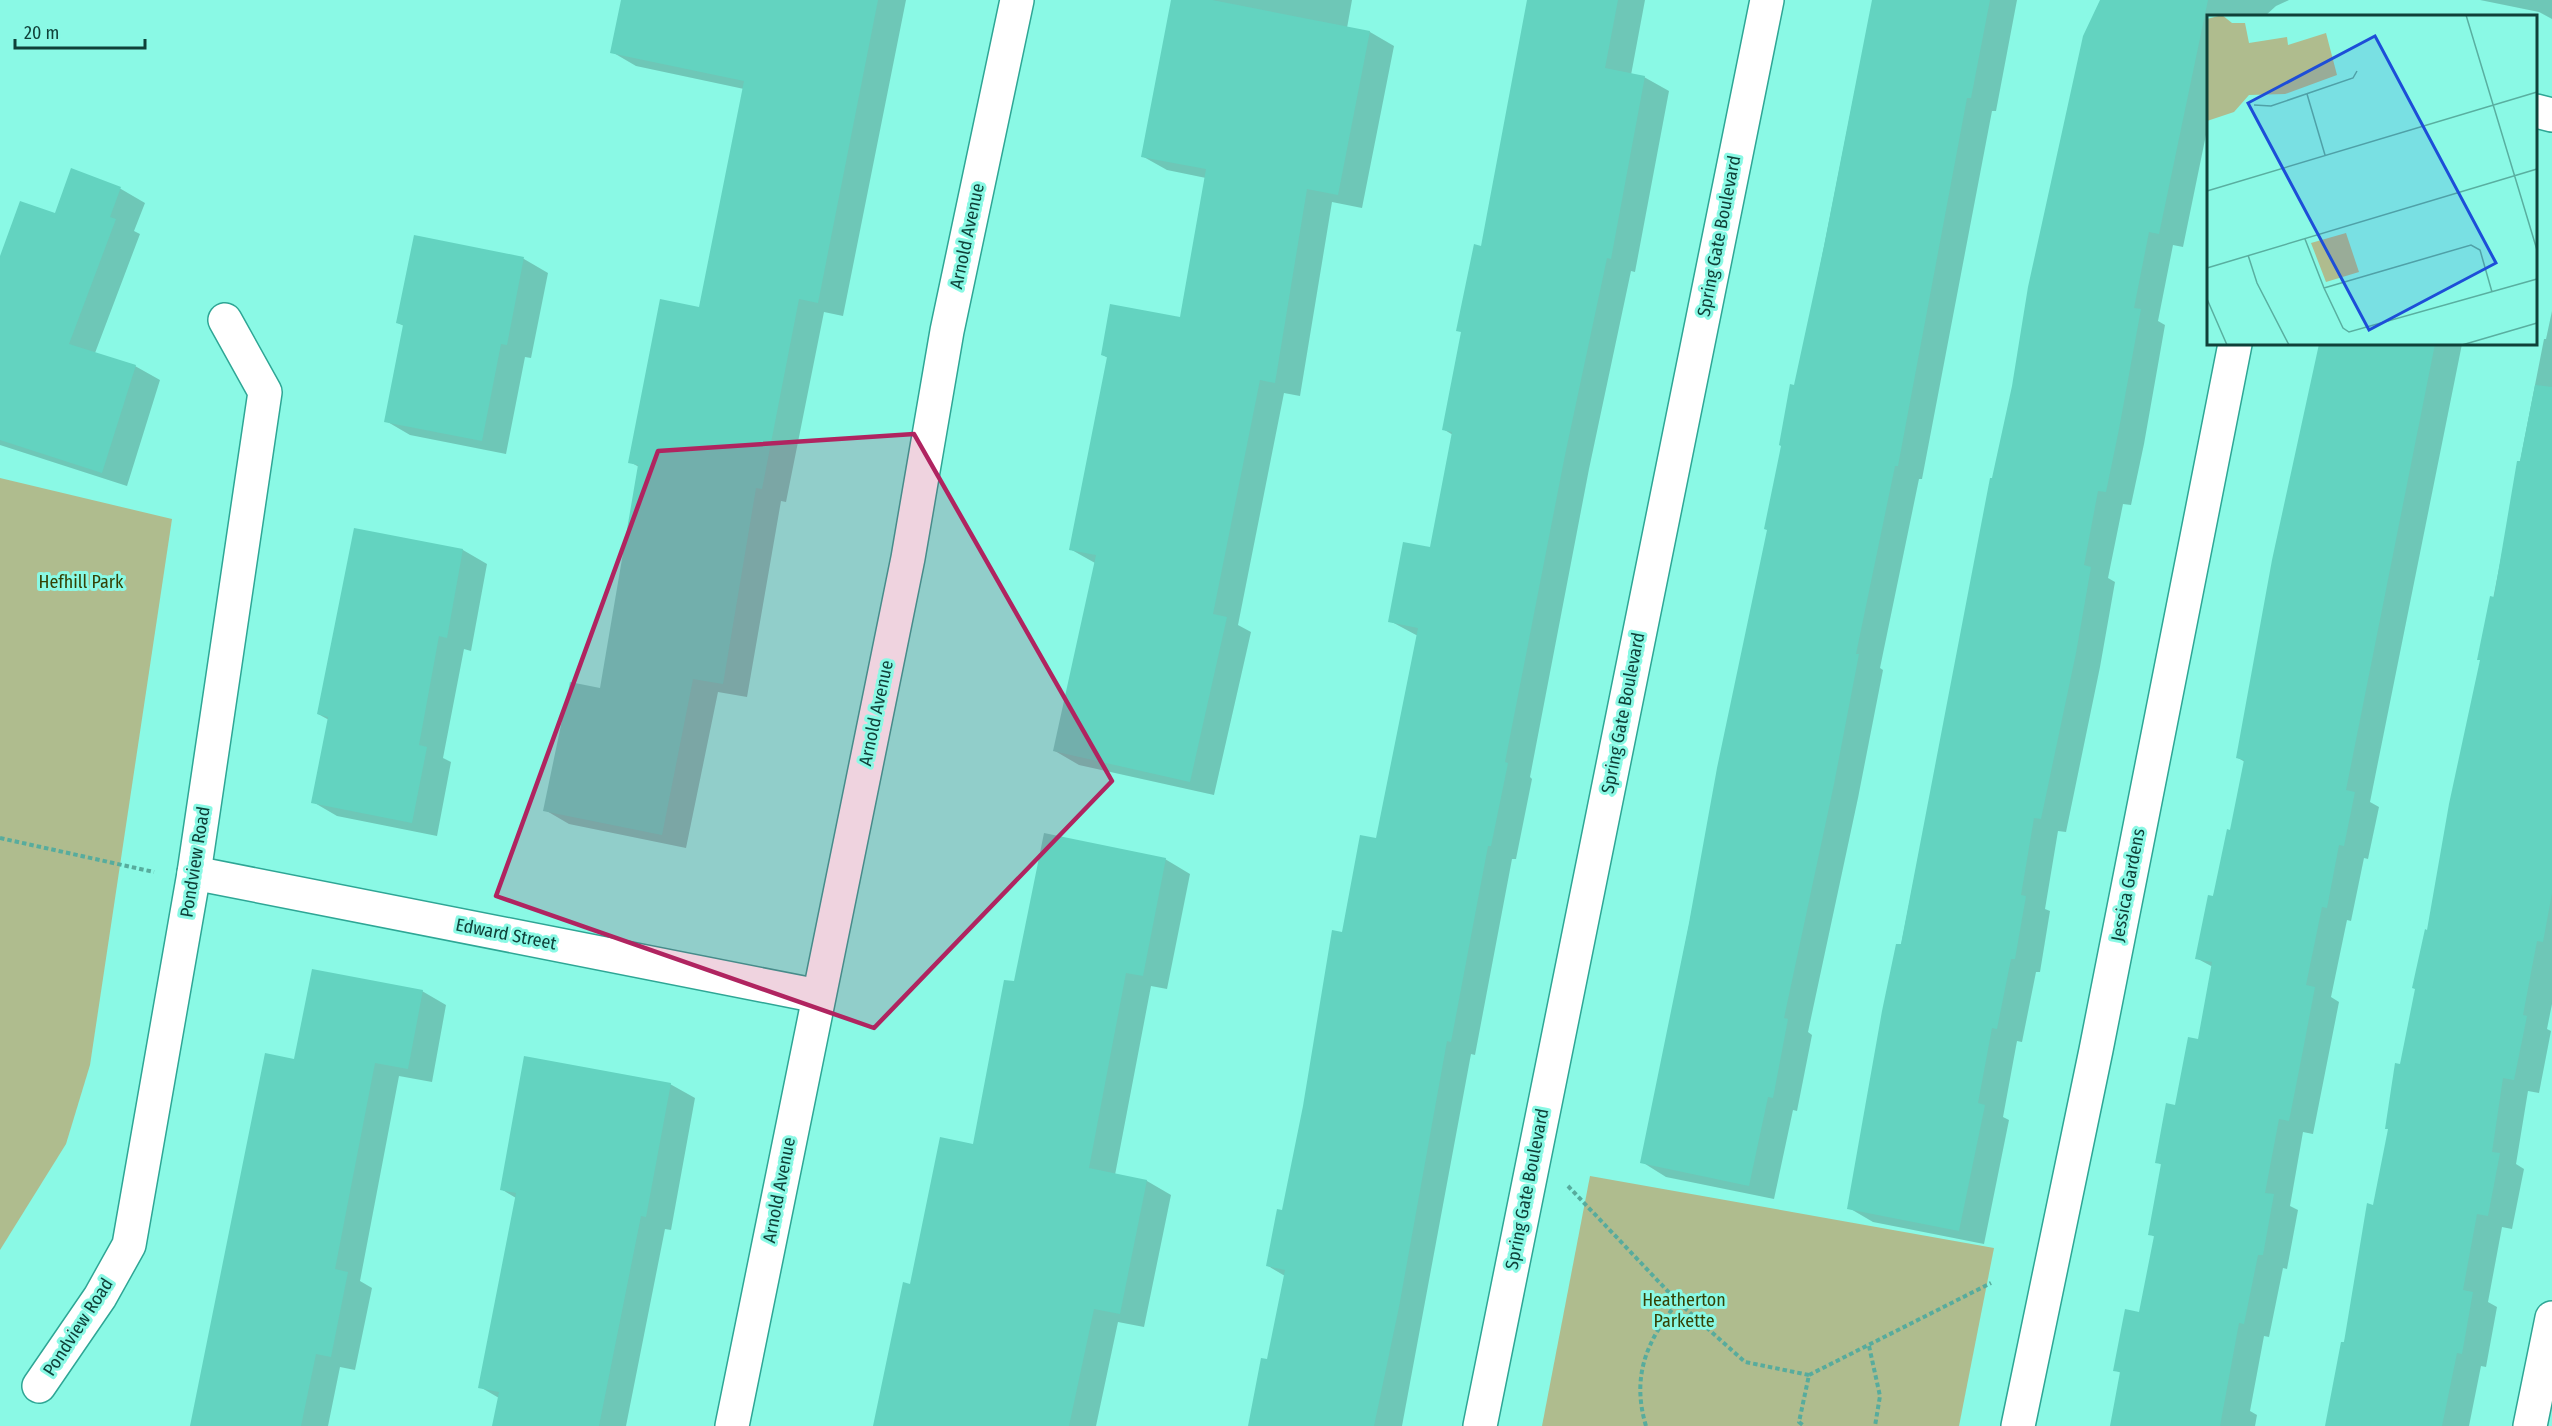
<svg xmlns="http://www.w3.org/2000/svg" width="2552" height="1426" font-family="'Fira Sans Condensed',sans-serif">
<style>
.green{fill:#afbc8e}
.shadow{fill:#0003}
.building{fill:#63d3c0}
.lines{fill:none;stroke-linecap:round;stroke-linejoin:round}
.minor-casing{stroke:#2ea695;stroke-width:36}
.path{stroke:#57ac9d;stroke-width:4;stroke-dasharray:4.5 3;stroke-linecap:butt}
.minor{stroke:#fff;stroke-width:33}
.marked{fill:#b02460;fill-opacity:0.2;stroke:#b02460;stroke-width:4.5;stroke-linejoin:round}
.labels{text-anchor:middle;stroke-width:6;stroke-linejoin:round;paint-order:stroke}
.street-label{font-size:18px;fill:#0f4139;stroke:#8af9e5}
.park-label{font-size:18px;fill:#354105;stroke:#8af9e5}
.inset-road{fill:none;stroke:#59afa0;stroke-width:1.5}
.view{fill:#1d4ed8;fill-opacity:0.15;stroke:#1d4ed8;stroke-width:3}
.inset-edge{fill:none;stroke:#0f4139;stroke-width:3}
</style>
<rect width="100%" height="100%" fill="#8af9e5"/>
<!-- green -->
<g class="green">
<polygon points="0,478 172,519 90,1065 66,1144 0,1250"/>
<polygon points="1590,1176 1994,1248 1959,1426 1542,1426"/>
</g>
<!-- shadow -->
<g class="shadow">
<polygon points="623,0 906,0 843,316 824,312 786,502 781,501 747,697 718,692 686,848 569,824 545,810 601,690 639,467 630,462 700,308 744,89 636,66 612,52"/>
<polygon points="1172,0 1352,0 1347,28 1370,32 1394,46 1362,208 1332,202 1300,396 1284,393 1238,625 1251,632 1214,795 1079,765 1055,751 1095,563 1070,549 1108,358 1103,355 1182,319 1206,178 1167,170 1142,156"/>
<polygon points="1529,0 1645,0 1631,75 1644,77 1669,91 1635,272 1631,271 1589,469 1530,777 1532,779 1516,859 1512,859 1475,1055 1471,1054 1402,1426 1250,1426 1268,1360 1285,1276 1268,1266 1283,1212 1343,934 1377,840 1418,636 1390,621 1432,549 1453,435 1443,429 1482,247"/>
<polygon points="1873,0 2017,0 1996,111 1992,111 1922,479 1919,479 1880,668 1883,670 1858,798 1808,1032 1812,1035 1797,1111 1793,1110 1774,1199 1666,1177 1642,1162"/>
<polygon points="2102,0 2289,0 2276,6 2265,16 2208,16 2208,125 2183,247 2173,245 2158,321 2165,325 2144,444 2131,505 2123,504 2108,578 2115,582 2100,667 2066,832 2058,831 2045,909 2050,911 2040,972 2036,972 2022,1042 2017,1041 2003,1117 2009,1120 1984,1244 1873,1222 1849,1208 1993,480"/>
<polygon points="2480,0 2552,0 2552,19 2539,12"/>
<polygon points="72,170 121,189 145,203 134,231 140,234 95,353 135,366 160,380 127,486 0,445 0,260 56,215"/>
<polygon points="415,236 524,259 548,273 531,358 525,357 506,454 410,435 386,421 404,326 398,323"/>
<polygon points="2552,311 2552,1004 2547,1029 2551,1031 2539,1093 2528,1091 2516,1164 2524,1169 2512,1229 2502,1227 2488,1302 2497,1307 2486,1367 2481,1366 2469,1426 2326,1426 2374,1206 2544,339 2546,339"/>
<polygon points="2320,344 2462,344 2370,802 2379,807 2368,859 2364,858 2351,921 2347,920 2331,997 2339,1002 2313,1134 2303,1132 2290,1206 2298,1210 2287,1269 2283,1268 2269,1337 2264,1336 2250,1411 2257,1415 2255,1426 2112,1426 2121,1373 2115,1370 2140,1313 2155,1237 2150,1234 2162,1165 2157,1162 2200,1040 2213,967 2196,958 2231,832 2245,762 2238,758"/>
<polygon points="355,530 463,550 487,564 471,651 464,649 443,758 451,762 437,836 337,816 313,802 329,720 318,714"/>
<polygon points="1165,859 1190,874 1167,989 1151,986 1115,1175 1147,1181 1171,1195 1144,1327 1118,1322 1096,1426 875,1426 911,1286 974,1146 1015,983"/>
<polygon points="422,991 446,1005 432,1082 399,1076 360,1281 372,1288 355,1370 340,1367 328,1426 192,1426 295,1060"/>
<polygon points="670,1084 695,1098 671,1230 665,1229 626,1426 494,1426 499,1398 480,1387 516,1198 501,1189"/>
</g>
<!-- building -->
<g class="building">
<polygon points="621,0 878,0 818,303 799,299 762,489 756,488 723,684 693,679 662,835 543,811 570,682 600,688 638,465 628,463 660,299 699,307 744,81 610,53"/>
<polygon points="1171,0 1212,0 1370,31 1338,195 1307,189 1275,383 1260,380 1213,614 1227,617 1190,782 1053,751 1096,555 1069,550 1107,357 1101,355 1110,304 1180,317 1206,169 1141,157"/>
<polygon points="1527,0 1618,0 1605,68 1645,76 1611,259 1607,258 1565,455 1505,762 1508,763 1491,846 1488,846 1451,1042 1447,1041 1399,1307 1374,1426 1248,1426 1261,1358 1267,1359 1285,1270 1266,1266 1277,1209 1282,1210 1303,1106 1332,930 1342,932 1360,835 1376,838 1418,628 1388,622 1403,542 1430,547 1452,432 1442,430 1461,332 1456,331 1474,244 1481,246"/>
<polygon points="1872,0 1990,0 1971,98 1967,98 1898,466 1895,466 1856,654 1859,654 1834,784 1784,1018 1788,1019 1773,1098 1768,1097 1749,1186 1640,1163 1689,923 1717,768 1767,530 1764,529 1781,446 1779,445 1790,384 1794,385 1824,246"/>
<polygon points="2100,0 2208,0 2159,234 2149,232 2134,308 2141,309 2119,429 2106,492 2098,491 2084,565 2091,567 2076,653 2041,819 2034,818 2021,895 2026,896 2015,959 2011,959 1997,1029 1992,1028 1978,1103 1985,1105 1959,1231 1847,1209 1882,1011 1896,944 1901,944 1990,478 1992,478 2012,386 2028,287 2083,36"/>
<polygon points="71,168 121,187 110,217 116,219 69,344 136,365 102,473 0,440 0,256 20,201 55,213"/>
<polygon points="414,235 524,257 507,345 501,344 482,441 384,422 403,325 396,323"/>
<polygon points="2319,344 2435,344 2346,790 2355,792 2344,846 2339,845 2327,908 2322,907 2306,985 2315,987 2303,1050 2289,1121 2279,1119 2265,1193 2274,1194 2263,1255 2258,1255 2244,1324 2239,1323 2220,1426 2110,1426 2120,1372 2113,1371 2125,1309 2139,1312 2154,1236 2148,1235 2161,1164 2155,1163 2166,1103 2175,1105 2188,1037 2198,1039 2212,962 2195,959 2208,895 2213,896 2227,829 2230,830 2244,760 2236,758 2272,560"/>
<polygon points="2535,385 2552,387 2552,893 2543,942 2537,941 2523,1015 2527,1016 2514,1080 2503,1078 2492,1152 2500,1153 2488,1216 2477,1214 2463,1290 2473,1292 2462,1354 2457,1353 2442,1426 2325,1426 2341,1342 2344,1342 2367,1203 2373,1205 2388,1129 2385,1129 2395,1063 2400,1064 2415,989 2412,988 2425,929 2427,930 2449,804 2480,660 2477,660 2490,596 2494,597 2517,461 2520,461"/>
<polygon points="354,528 463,549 447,638 439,636 419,745 427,747 412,823 311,803 328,717 317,714"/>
<polygon points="1044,833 1166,858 1143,976 1126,973 1089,1168 1147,1180 1120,1314 1094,1309 1069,1426 873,1426 903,1282 910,1284 940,1137 973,1144 1004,980 1014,981"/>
<polygon points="312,969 423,990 408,1069 375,1063 335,1269 348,1272 331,1357 316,1354 301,1426 190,1426 265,1053 294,1059"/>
<polygon points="524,1056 671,1083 646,1217 641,1216 599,1426 492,1426 499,1392 478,1388 516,1193 500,1190"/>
</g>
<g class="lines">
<defs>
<g id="minor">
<polyline points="2536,111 2552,115"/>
<polyline points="194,873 818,996"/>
<polyline points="39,1386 100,1297 129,1245 194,873 265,392 225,320"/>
<polyline points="732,1426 908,558 947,331 1017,0"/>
<polyline points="1480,1426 1767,0"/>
<polyline points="2018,1426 2096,1050 2235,344"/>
<polyline points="2530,1426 2552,1318"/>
</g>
</defs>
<!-- minor casing -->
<use href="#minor" class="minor-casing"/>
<!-- path -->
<g class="path">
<polyline points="0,838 154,872"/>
<polyline points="1568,1186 1678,1302"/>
<polyline points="1869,1346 1880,1396 1875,1426"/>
<polyline points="1809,1375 1991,1283"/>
<path d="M1646,1426C1631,1376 1647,1340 1678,1302L1745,1362L1809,1375L1799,1422L1804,1426"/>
</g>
<!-- minor -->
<use href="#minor" class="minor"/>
</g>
<!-- marked area -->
<path class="marked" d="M914,434L1112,781L874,1028L496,896L658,451Z"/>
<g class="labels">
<!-- street labels -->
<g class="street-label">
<text transform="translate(967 236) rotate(-78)" y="6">Arnold Avenue</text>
<text transform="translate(1719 236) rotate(-79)" y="6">Spring Gate Boulevard</text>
<text transform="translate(876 713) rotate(-78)" y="6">Arnold Avenue</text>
<text transform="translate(1623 713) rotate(-79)" y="6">Spring Gate Boulevard</text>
<text transform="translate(195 862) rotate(-81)" y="6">Pondview Road</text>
<text transform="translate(2128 885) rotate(-79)" y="6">Jessica Gardens</text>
<text transform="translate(506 934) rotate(11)" y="6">Edward Street</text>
<text transform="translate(1527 1189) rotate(-79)" y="6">Spring Gate Boulevard</text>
<text transform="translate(779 1190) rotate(-79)" y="6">Arnold Avenue</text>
<text transform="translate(78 1327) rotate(-57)" y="6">Pondview Road</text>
</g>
<!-- park labels -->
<g class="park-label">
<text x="81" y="588">Hefhill Park</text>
<text x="1684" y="1306">Heatherton<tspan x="1684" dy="21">Parkette</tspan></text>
</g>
</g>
<!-- overview -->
<g transform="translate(2207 15)">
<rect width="330" height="330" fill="#8af9e5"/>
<path d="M15,0L25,8H38L42,28L80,22L81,30L119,18L130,60L78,79L42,80L27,97L0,106V4ZM139,218L152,257L119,267L104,228Z" fill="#afbc8e"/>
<path class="inset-road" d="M23,0H42M259,0L330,235M100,79L118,140M47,90L64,91L146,63L150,56M0,176L330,77M98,224L117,273L136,313L142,317L330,264M41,240L50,268L82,330M0,253L330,154M117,273L264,230L273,235L285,277M0,284L20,330M255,330L330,308"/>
<path class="view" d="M168,21L289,248L162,315L41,88Z"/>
<rect width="330" height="330" class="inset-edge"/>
</g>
<!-- scale -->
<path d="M15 39v9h130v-9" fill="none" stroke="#0f4139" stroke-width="3"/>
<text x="24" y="39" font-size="18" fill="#0f4139" stroke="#8af9e5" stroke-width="4.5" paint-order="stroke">20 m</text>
</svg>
